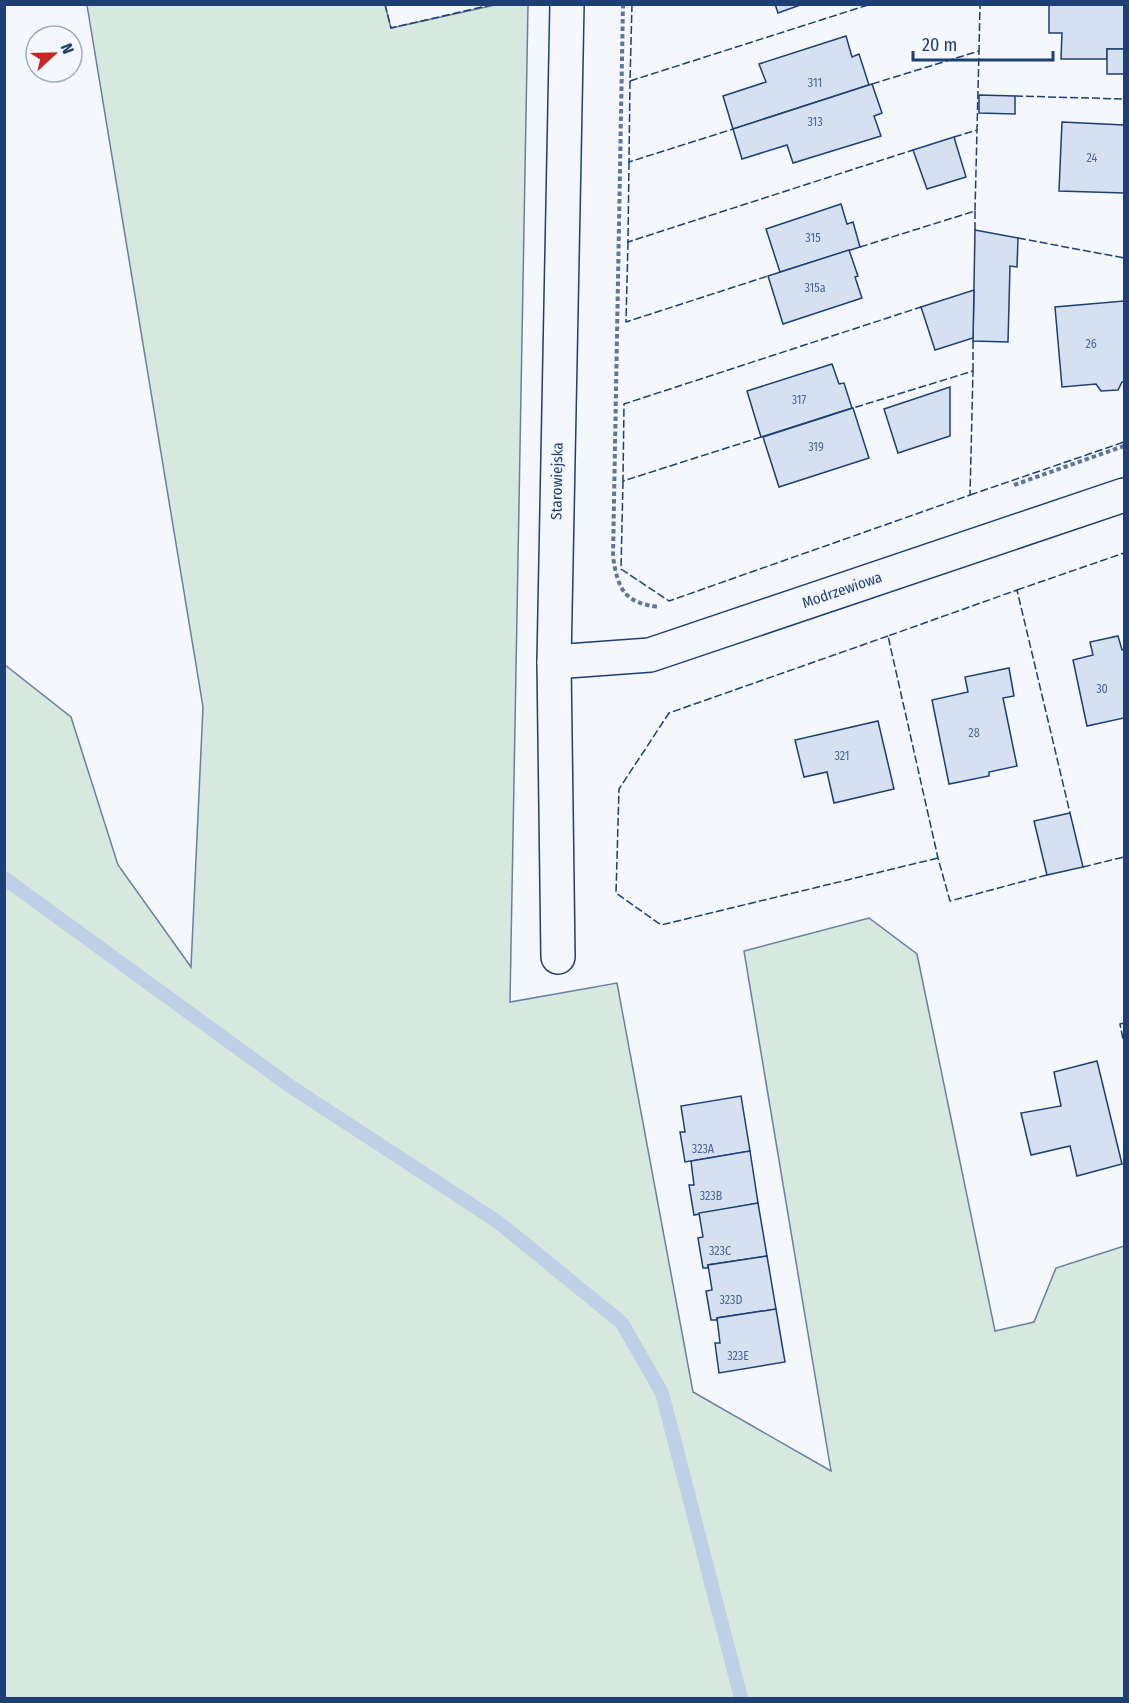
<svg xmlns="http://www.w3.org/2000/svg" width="1129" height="1703" font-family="'Fira Sans Condensed',sans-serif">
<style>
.green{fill:#d7e8df;stroke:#687fa3;stroke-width:1.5}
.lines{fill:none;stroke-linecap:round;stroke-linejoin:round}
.stream{stroke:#bed0e5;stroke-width:14}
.building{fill:#d5e0f0;stroke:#1d3f73;stroke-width:1.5}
.minor-casing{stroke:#1d3f73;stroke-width:36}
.path{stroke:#5e769c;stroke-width:4;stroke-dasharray:4.5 3;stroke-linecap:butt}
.minor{stroke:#f4f7fb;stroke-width:33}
.fence{stroke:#1d3f73;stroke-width:1.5;stroke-dasharray:8 3;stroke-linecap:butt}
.labels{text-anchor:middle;stroke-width:4.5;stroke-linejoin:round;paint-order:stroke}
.number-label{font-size:12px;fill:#4b6792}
.street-label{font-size:15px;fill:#1d3f73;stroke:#f4f7fb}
</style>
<rect width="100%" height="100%" fill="#f4f7fb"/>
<!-- green -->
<polygon class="green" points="87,5 385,5 391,28 495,5 528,5 510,1002 617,983 693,1392 831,1471 744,951 869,918 917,954 995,1331 1034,1322 1056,1268 1124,1246 1124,1698 5,1698 5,665 71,717 118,865 191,967 203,707"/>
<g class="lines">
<!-- stream -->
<polyline class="stream" points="4,878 290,1086 498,1222 622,1323 662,1393 741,1698"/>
</g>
<!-- building -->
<g class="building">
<polygon points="775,4 803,4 778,13"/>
<polygon points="1049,4 1124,4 1124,49 1107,49 1107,59 1061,59 1062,33 1049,33"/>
<polygon points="846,36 852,57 859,54 869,85 733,129 723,96 766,82 759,64"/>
<rect x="1107" y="49" width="17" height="25"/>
<polygon points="872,84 882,113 874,116 881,136 793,163 787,145 742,159 733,129"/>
<polygon points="979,95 1015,96 1015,114 979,113"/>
<polygon points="1062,122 1124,125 1124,193 1059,191"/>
<polygon points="954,137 966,177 927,189 913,150"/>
<polygon points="841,204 847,224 853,222 860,247 780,272 766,229"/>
<polygon points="975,230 1018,238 1017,267 1010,266 1008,342 973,341"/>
<polygon points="849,250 858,276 855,277 862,298 783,324 768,276"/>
<polygon points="974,290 973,338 935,350 921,307"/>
<polygon points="1124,301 1124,382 1122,382 1118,390 1101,391 1096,384 1062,387 1055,307"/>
<polygon points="832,364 839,384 844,383 852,408 761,437 747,391"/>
<polygon points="950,387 950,436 898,453 884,409"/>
<polygon points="853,408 869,458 779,487 763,437"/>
<polygon points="1118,636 1122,650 1124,649 1124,718 1087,726 1073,660 1093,655 1090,642"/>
<polygon points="1009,668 1014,696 1003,698 1017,766 989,772 989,776 949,784 932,700 968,692 965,677"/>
<polygon points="878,721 894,789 834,803 827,772 804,777 795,740"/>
<polygon points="1070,813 1083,867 1047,875 1034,821"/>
<polygon points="1097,1061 1122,1164 1077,1176 1070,1146 1031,1155 1021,1113 1061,1106 1054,1072"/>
<polygon points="741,1096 750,1151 685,1162 680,1132 685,1132 681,1106"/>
<polygon points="750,1151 758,1203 694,1215 689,1185 694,1185 691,1161"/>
<polygon points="758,1203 767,1256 708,1265 708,1268 703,1268 698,1238 703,1237 699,1213"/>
<polygon points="767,1256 776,1309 717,1318 717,1320 711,1320 706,1291 712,1290 708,1265"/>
<polygon points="776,1309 785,1362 719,1373 715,1343 720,1343 717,1318"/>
</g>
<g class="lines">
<defs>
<g id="minor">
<polyline points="554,662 650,655 1124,495"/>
<polyline points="558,957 554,662 567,4"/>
</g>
</defs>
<!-- minor casing -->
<use href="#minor" class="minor-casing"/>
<!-- path -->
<g class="path">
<path d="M623,4L613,557C618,589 624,603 659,607"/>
<polyline points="1014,485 1124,446"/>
</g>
<!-- minor -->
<use href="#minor" class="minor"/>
<!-- fence -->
<g class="fence">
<polyline points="385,4 391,28 495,4"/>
<polyline points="632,4 630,81 871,4"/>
<polyline points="630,81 629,162 733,129"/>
<polyline points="872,84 979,51 980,4"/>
<polyline points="1015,96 1124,99"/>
<polyline points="954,137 977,130 979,51"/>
<polyline points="629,162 628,242 913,150"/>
<polyline points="975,230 975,211"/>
<polyline points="1018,238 1124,258"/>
<polyline points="628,242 626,322 768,276"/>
<polyline points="860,247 975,211 977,130"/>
<polyline points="973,371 973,341"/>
<polyline points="761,437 623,481 624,404 921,307"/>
<polyline points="623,481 621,569 669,601 970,495 973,371 853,408"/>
<polyline points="970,495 1124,442"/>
<polyline points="1017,590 1124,553"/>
<polyline points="888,636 669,713 619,789 616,893 661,925 938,858"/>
<polyline points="1083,867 1124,857"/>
<polyline points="1047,875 950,901 938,858 888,636 1017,590 1070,813"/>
<polyline points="1124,1023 1120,1024 1124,1044"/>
</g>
</g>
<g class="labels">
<!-- number labels -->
<g class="number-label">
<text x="815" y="87">311</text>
<text x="815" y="126">313</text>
<text x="1092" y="162">24</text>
<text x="813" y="242">315</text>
<text x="815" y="292">315a</text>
<text x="1091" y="348">26</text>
<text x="799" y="404">317</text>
<text x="816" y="451">319</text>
<text x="1102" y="693">30</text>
<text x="974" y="737">28</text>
<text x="842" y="760">321</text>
<text x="703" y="1153">323A</text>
<text x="711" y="1200">323B</text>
<text x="720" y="1255">323C</text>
<text x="731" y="1304">323D</text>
<text x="738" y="1360">323E</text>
</g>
<!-- street labels -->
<g class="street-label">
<text transform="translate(557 481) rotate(-89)" y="5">Starowiejska</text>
<text transform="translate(842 590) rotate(-19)" y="5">Modrzewiowa</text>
</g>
</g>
<!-- border -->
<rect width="1129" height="1703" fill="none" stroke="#1d3f73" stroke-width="12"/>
<!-- north arrow -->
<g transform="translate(54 54) rotate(68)"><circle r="28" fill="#f4f7fb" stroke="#9eadc5" stroke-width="1.5"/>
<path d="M0-4.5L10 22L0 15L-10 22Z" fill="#c62828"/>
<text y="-9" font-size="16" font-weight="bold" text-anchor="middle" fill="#1d3f73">N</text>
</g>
<!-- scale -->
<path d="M913 51v9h140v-9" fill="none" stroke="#1d3f73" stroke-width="3"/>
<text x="922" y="51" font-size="18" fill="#1d3f73" stroke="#f4f7fb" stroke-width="4.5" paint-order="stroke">20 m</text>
</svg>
